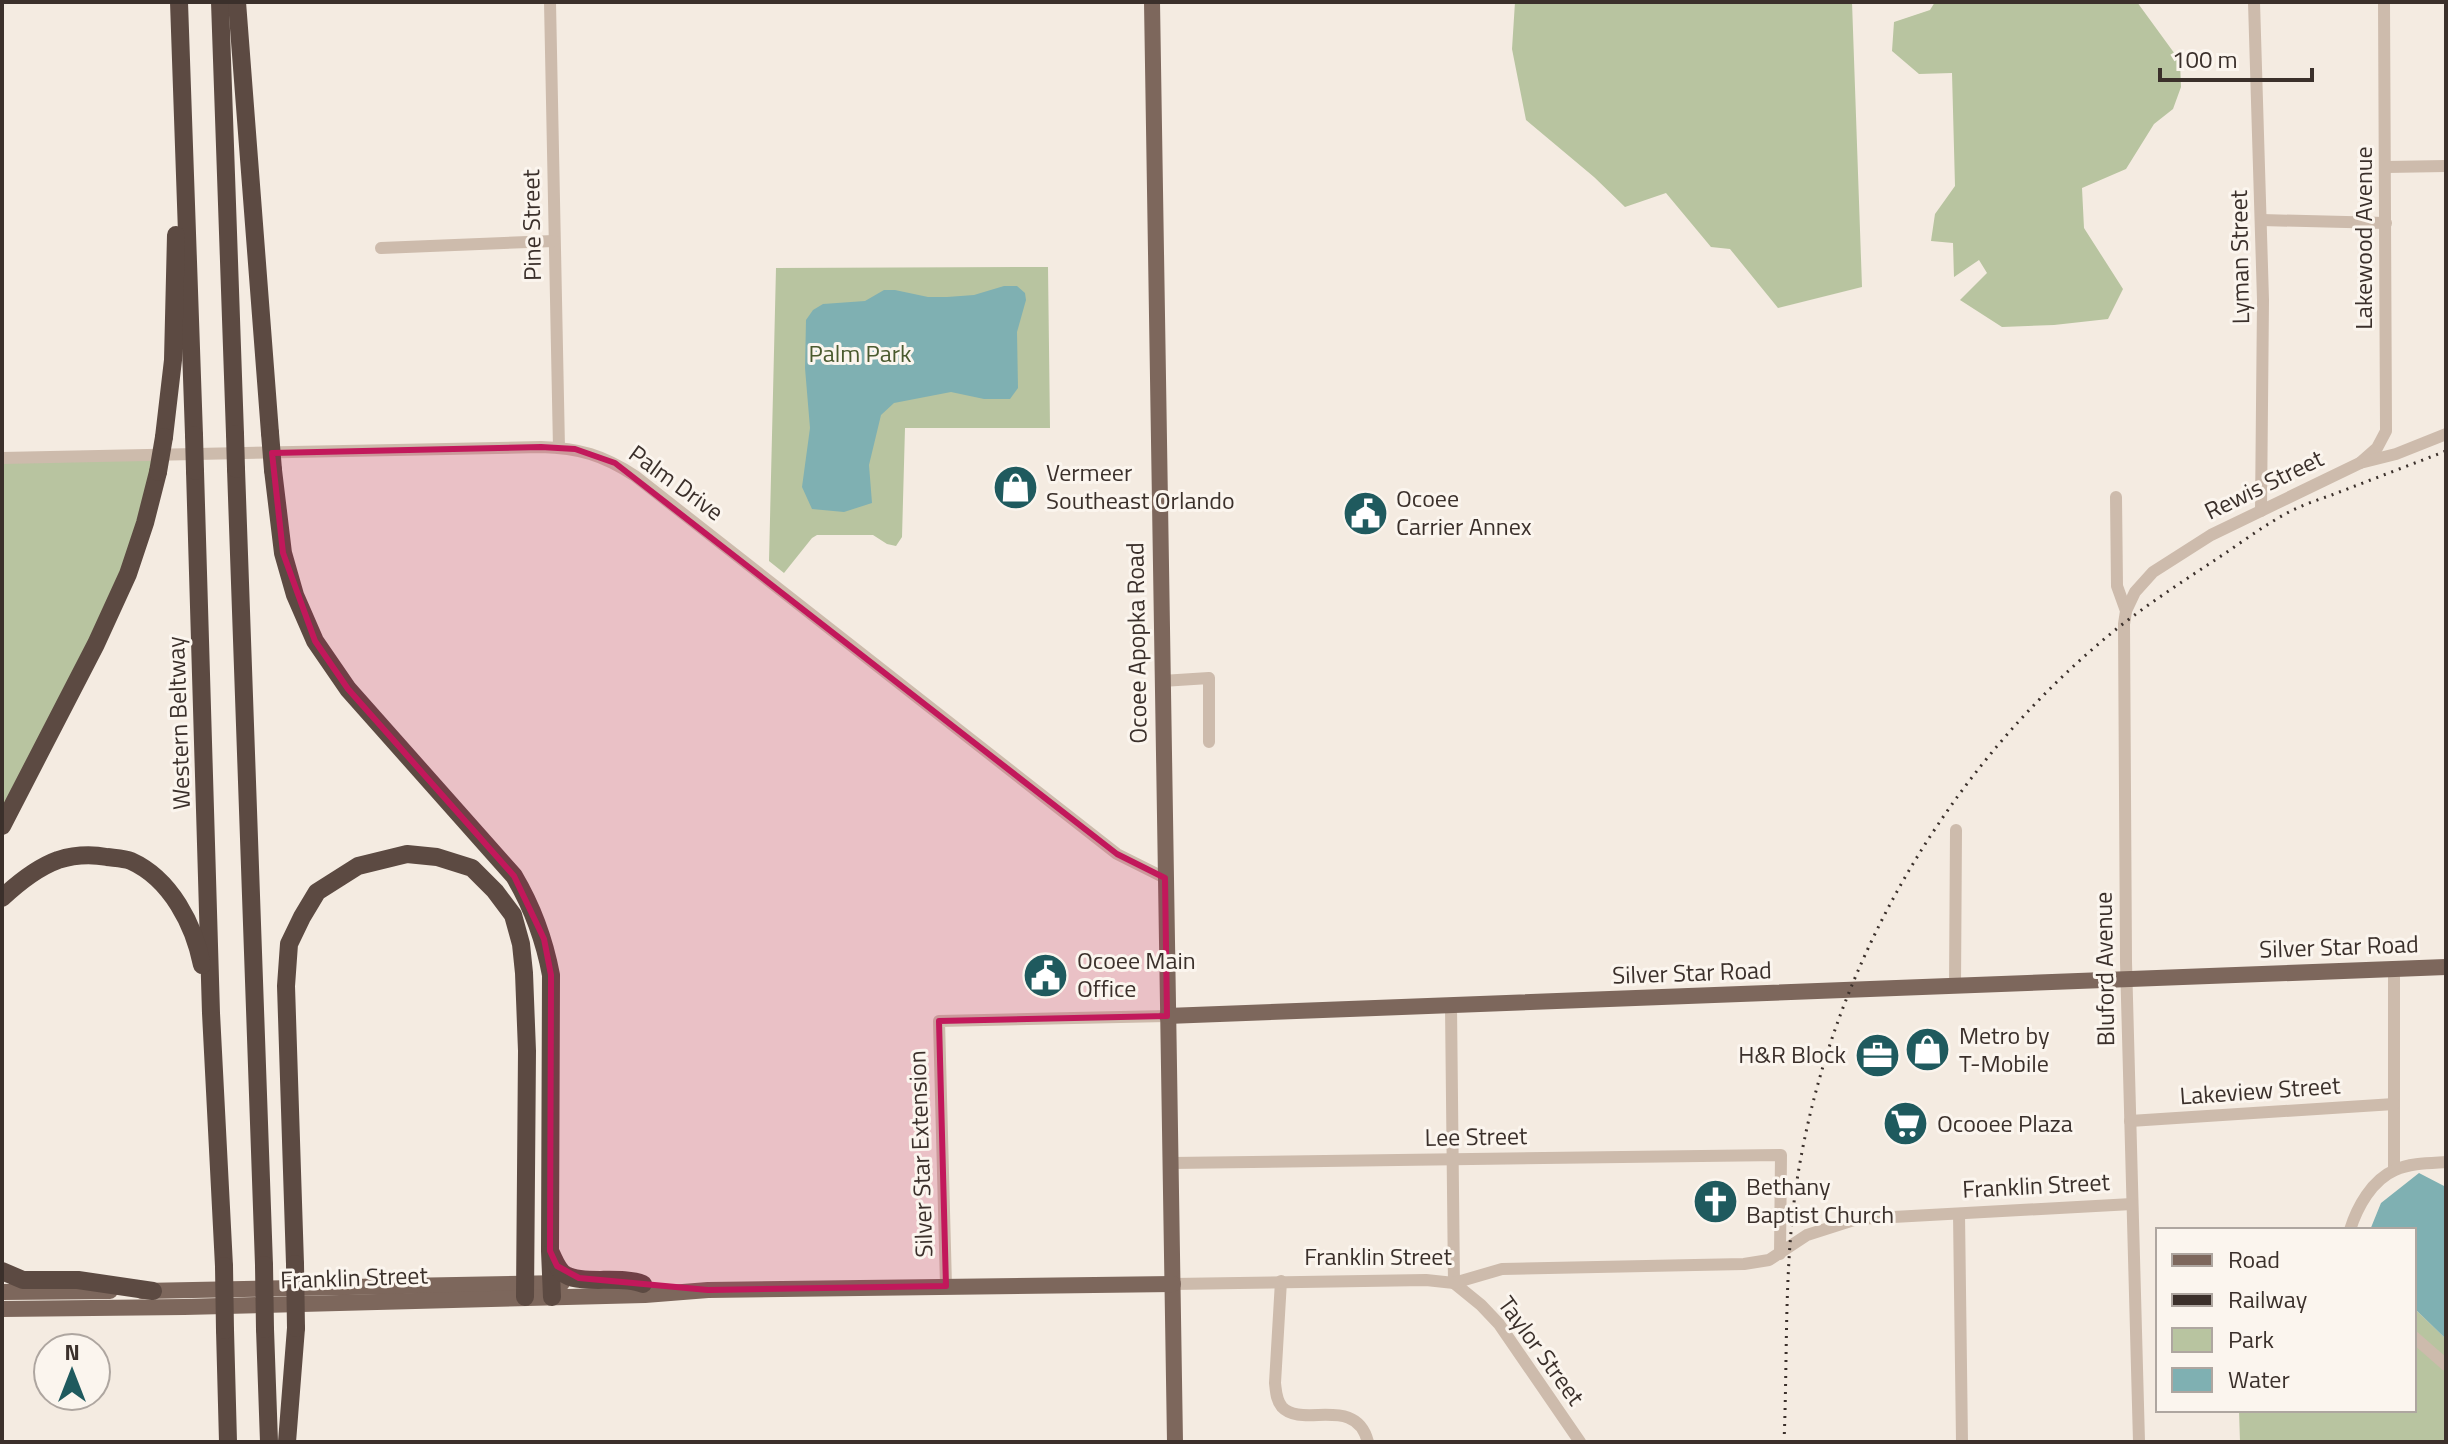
<svg xmlns="http://www.w3.org/2000/svg" width="2448" height="1444" font-family="'Titillium Web',sans-serif">
<style>
.green{fill:#b8c4a0}
.water{fill:#7fb0b2}
.lines{fill:none;stroke-linecap:round;stroke-linejoin:round}
.minor{stroke:#cdbbac;stroke-width:12}
.major{stroke:#7d675c;stroke-width:16}
.highway{stroke:#5c4a42;stroke-width:18}
.rail{stroke:#3b302b;stroke-width:3;stroke-dasharray:2 6;stroke-linecap:butt}
.highway-bridge{stroke:#5c4a42;stroke-width:18}
.marked{fill:#c2185b;fill-opacity:0.2;stroke:#c2185b;stroke-width:6;stroke-linejoin:round}
.labels{text-anchor:middle;stroke-width:6;stroke-linejoin:round;paint-order:stroke}
.street-label{font-size:24px;fill:#3b302b;stroke:#fbf5ee}
.park-label{font-size:24px;fill:#4a5a2e;stroke:#fbf5ee}
.poi-label{font-size:24px;fill:#3b302b;stroke:#fbf5ee;text-anchor:start}
</style>
<rect width="100%" height="100%" fill="#f4ebe1"/>
<!-- green -->
<g class="green">
<polygon points="1515,2 1852,2 1862,287 1778,308 1730,249 1711,247 1666,193 1625,207 1594,177 1526,120 1512,49"/>
<polygon points="1935,2 2137,2 2180,61 2181,87 2173,109 2154,124 2126,169 2082,188 2084,228 2123,289 2108,319 2054,325 2002,327 1960,300 1987,273 1979,260 1954,277 1953,243 1931,241 1935,214 1955,186 1952,73 1919,74 1892,51 1894,22 1930,10"/>
<polygon points="1048,267 1050,428 905,428 902,537 896,546 887,544 873,535 817,535 812,538 784,573 769,561 776,268"/>
<polygon points="161,453 128,574 2,830 2,458"/>
<polygon points="2414,1308 2446,1339 2446,1442 2240,1442 2239,1410 2414,1410"/>
</g>
<!-- water -->
<g class="water">
<polygon points="1004,286 1017,286 1025,293 1026,300 1017,332 1018,388 1010,399 984,399 951,392 894,403 881,415 869,465 872,503 844,512 812,509 802,487 810,428 805,368 806,320 813,310 823,304 865,301 884,290 895,290 928,297 947,297 974,295"/>
<polygon points="2419,1173 2446,1187 2446,1339 2414,1308 2414,1230 2370,1230 2381,1203"/>
</g>
<g class="lines">
<!-- minor -->
<g class="minor">
<polyline points="550,2 559,448"/>
<polyline points="2254,2 2263,300 2261,511"/>
<polyline points="2386,167 2446,166"/>
<polyline points="2262,220 2386,223"/>
<polyline points="381,248 554,241"/>
<path d="M2,458L541,447C579,448 603,455 635,476L1117,854L1165,878"/>
<polyline points="2360,463 2377,448 2386,431 2384,2"/>
<polyline points="2116,497 2117,586 2126,611 2124,624 2126,962 2139,1442"/>
<polyline points="2126,611 2135,592 2153,572 2211,535 2360,463 2396,454 2446,434"/>
<polyline points="1162,681 1209,678 1209,742"/>
<polyline points="2394,969 2394,1170"/>
<polyline points="1955,986 1956,830"/>
<polyline points="1451,1006 1454,1283 1481,1305 1499,1324 1580,1442"/>
<polyline points="2130,1121 2394,1104"/>
<polyline points="1171,1163 1781,1155 1780,1254"/>
<polyline points="1959,1214 1962,1442"/>
<path d="M2350,1230C2357,1207 2372,1180 2395,1170C2410,1163 2430,1163 2446,1162"/>
<path d="M1281,1281L1275,1383C1276,1391 1276,1400 1282,1407C1302,1429 1356,1394 1368,1442"/>
<polyline points="1173,1284 1426,1280 1454,1283 1502,1269 1744,1264 1769,1260 1807,1235 1857,1219 2132,1204"/>
<polyline points="946,1286 939,1021 1167,1016"/>
<polyline points="2414,1337 2446,1365"/>
</g>
<!-- major -->
<g class="major">
<polyline points="1152,2 1175,1442"/>
<polyline points="1167,1016 2446,967"/>
<polyline points="142,1291 562,1283"/>
<polyline points="2,1292 110,1291"/>
<polyline points="2,1309 184,1307 645,1295 708,1290 1173,1284"/>
</g>
<!-- highway -->
<g class="highway">
<polyline points="179,2 194,435"/>
<polyline points="220,2 235,434"/>
<polyline points="237,2 270,433"/>
<polyline points="164,437 173,360 176,235"/>
<polyline points="236,469 264,1265"/>
<path d="M273,470L283,553L295,595L315,641L348,689L514,876C533,908 544,938 551,975L550,1251L552,1297"/>
<polyline points="195,471 211,1013 224,1266"/>
<polyline points="2,826 96,644 128,574 145,523 158,472"/>
<path d="M2,898C18,883 36,868 58,860C74,855 90,854 107,857C114,858 124,858 131,861C171,879 194,925 202,965"/>
<path d="M551,1253C555,1261 558,1271 566,1275C583,1285 621,1275 643,1284"/>
<polyline points="295,1264 286,986 289,944 302,917 317,892 358,866 407,854 437,857 472,868 495,891 513,915 521,944 524,973 527,1051 525,1297"/>
<polyline points="2,1271 23,1280 78,1280 153,1291"/>
<polyline points="265,1329 269,1442"/>
<polyline points="225,1330 228,1442"/>
<polyline points="287,1442 296,1328"/>
</g>
<!-- rail -->
<path class="rail" d="M1784,1442C1788,1347 1783,1252 1801,1157C1838,958 1947,772 2102,641C2138,610 2179,584 2218,558C2241,543 2264,525 2289,512C2304,504 2321,499 2337,493C2373,479 2410,465 2446,451"/>
<!-- highway-bridge -->
<g class="highway-bridge">
<polyline points="270,433 273,470"/>
<polyline points="235,434 236,469"/>
<polyline points="194,435 195,471"/>
<polyline points="158,472 164,437"/>
<polyline points="295,1264 296,1328"/>
<polyline points="264,1265 265,1329"/>
<polyline points="224,1266 225,1330"/>
</g>
</g>
<!-- marked area -->
<path class="marked" d="M541,447L575,449L615,463L1117,854L1165,878L1167,1016L939,1021L946,1286L708,1290L579,1278L557,1266L550,1251L551,975L544,939L514,876L348,689L315,641L283,553L272,453Z"/>
<!-- icons -->
<defs>
<symbol id="shop-disc" viewBox="-11 -11 22 22"><circle r="9.5" fill="#1f5a5e" stroke="#fbf5ee"/><path d="M-5-2.5h2.3a2.7 3.5 0 0 1 5.4 0H5L5.5 6h-11ZM-1.5-2.5h3a1.5 2.3 0 0 0-3 0Z" fill="#fff"/></symbol>
<symbol id="civic-disc" viewBox="-11 -11 22 22"><circle r="9.5" fill="#1f5a5e" stroke="#fbf5ee"/><path d="M-.6-6.5H3V-4.5H.6V-3L4-1V1h2V6H-6V1h2V-1L-.6-3ZM-1.2 2.5V6h2.4V2.5Z" fill="#fff"/></symbol>
<symbol id="office-disc" viewBox="-11 -11 22 22"><circle r="9.5" fill="#1f5a5e" stroke="#fbf5ee"/><path d="M-6-3h4V-5.5h4V-3h4V5H-6ZM-1-4.5V-3h2v-1.5ZM-6 0V1H6V0Z" fill="#fff"/></symbol>
<symbol id="supermarket-disc" viewBox="-11 -11 22 22"><circle r="9.5" fill="#1f5a5e" stroke="#fbf5ee"/><path d="M-6-5.5h2.5l.6 2H6L4.5 2H-2.5L-4.4-4H-6ZM-1.5 3.2a1.3 1.3 0 1 0 .1 0ZM3 3.2a1.3 1.3 0 1 0 .1 0Z" fill="#fff"/></symbol>
<symbol id="church-disc" viewBox="-11 -11 22 22"><circle r="9.5" fill="#1f5a5e" stroke="#fbf5ee"/><path d="M-1.2-6h2.4v3.5h3.3v2.4h-3.3V6h-2.4V-.1h-3.3v-2.4h3.3Z" fill="#fff"/></symbol>
</defs>
<g fill-rule="evenodd">
<use href="#shop-disc" x="990" y="462" width="51" height="51"/>
<use href="#civic-disc" x="1340" y="488" width="51" height="51"/>
<use href="#civic-disc" x="1020" y="950" width="51" height="51"/>
<use href="#shop-disc" x="1902" y="1024" width="51" height="51"/>
<use href="#office-disc" x="1852" y="1030" width="51" height="51"/>
<use href="#supermarket-disc" x="1880" y="1098" width="51" height="51"/>
<use href="#church-disc" x="1690" y="1176" width="51" height="51"/>
</g>
<g class="labels">
<!-- street labels -->
<g class="street-label">
<text transform="translate(532 225) rotate(-91)" y="8">Pine Street</text>
<text transform="translate(2364 238) rotate(-90)" y="8">Lakewood Avenue</text>
<text transform="translate(2240 257) rotate(-91)" y="8">Lyman Street</text>
<text transform="translate(676 483) rotate(36)" y="8">Palm Drive</text>
<text transform="translate(2264 485) rotate(-26)" y="8">Rewis Street</text>
<text transform="translate(1137 643) rotate(-91)" y="8">Ocoee Apopka Road</text>
<text transform="translate(179 723) rotate(-92)" y="8">Western Beltway</text>
<text transform="translate(2339 947) rotate(-2)" y="8">Silver Star Road</text>
<text transform="translate(2105 969) rotate(-91)" y="8">Bluford Avenue</text>
<text transform="translate(1692 973) rotate(-2)" y="8">Silver Star Road</text>
<text transform="translate(2260 1091) rotate(-4)" y="8">Lakeview Street</text>
<text transform="translate(1476 1137) rotate(-1)" y="8">Lee Street</text>
<text transform="translate(921 1154) rotate(-92)" y="8">Silver Star Extension</text>
<text transform="translate(2036 1186) rotate(-3)" y="8">Franklin Street</text>
<text x="1378" y="1265">Franklin Street</text>
<text transform="translate(354 1278) rotate(-2)" y="8">Franklin Street</text>
<text transform="translate(1541 1351) rotate(54)" y="8">Taylor Street</text>
</g>
<!-- park labels -->
<g class="park-label">
<text x="860" y="362">Palm Park</text>
</g>
<!-- poi labels -->
<g class="poi-label">
<text x="1046" y="481">Vermeer<tspan x="1046" dy="28">Southeast Orlando</tspan></text>
<text x="1396" y="507">Ocoee<tspan x="1396" dy="28">Carrier Annex</tspan></text>
<text x="1077" y="969">Ocoee Main<tspan x="1077" dy="28">Office</tspan></text>
<text x="1959" y="1044">Metro by<tspan x="1959" dy="28">T-Mobile</tspan></text>
<text x="1846" y="1063" text-anchor="end">H&amp;R Block</text>
<text x="1937" y="1132">Ocooee Plaza</text>
<text x="1746" y="1195">Bethany<tspan x="1746" dy="28">Baptist Church</tspan></text>
</g>
</g>
<!-- border -->
<rect width="2448" height="1444" fill="none" stroke="#3b302b" stroke-width="8"/>
<!-- legend -->
<rect x="2156" y="1228" width="260" height="184" fill="#fbf5ee" stroke="#aea6a0" stroke-width="2"/>
<rect x="2172" y="1254" width="40" height="12" fill="#7d675c" stroke="#aea6a0" stroke-width="2"/>
<text x="2228" y="1268" font-size="24" fill="#3b302b">Road</text>
<rect x="2172" y="1294" width="40" height="12" fill="#3b302b" stroke="#aea6a0" stroke-width="2"/>
<text x="2228" y="1308" font-size="24" fill="#3b302b">Railway</text>
<rect x="2172" y="1328" width="40" height="24" fill="#b8c4a0" stroke="#aea6a0" stroke-width="2"/>
<text x="2228" y="1348" font-size="24" fill="#3b302b">Park</text>
<rect x="2172" y="1368" width="40" height="24" fill="#7fb0b2" stroke="#aea6a0" stroke-width="2"/>
<text x="2228" y="1388" font-size="24" fill="#3b302b">Water</text>
<!-- north arrow -->
<g transform="translate(72 1372)"><circle r="38" fill="#fbf5ee" stroke="#aea6a0" stroke-width="2"/>
<path d="M0-6L14 30L0 20L-14 30Z" fill="#1f5a5e"/>
<text y="-12" font-size="22" font-weight="bold" text-anchor="middle" fill="#3b302b">N</text>
</g>
<!-- scale -->
<path d="M2160 68v12h152v-12" fill="none" stroke="#3b302b" stroke-width="4"/>
<text x="2172" y="68" font-size="24" fill="#3b302b" stroke="#fbf5ee" stroke-width="6" paint-order="stroke">100 m</text>
</svg>
